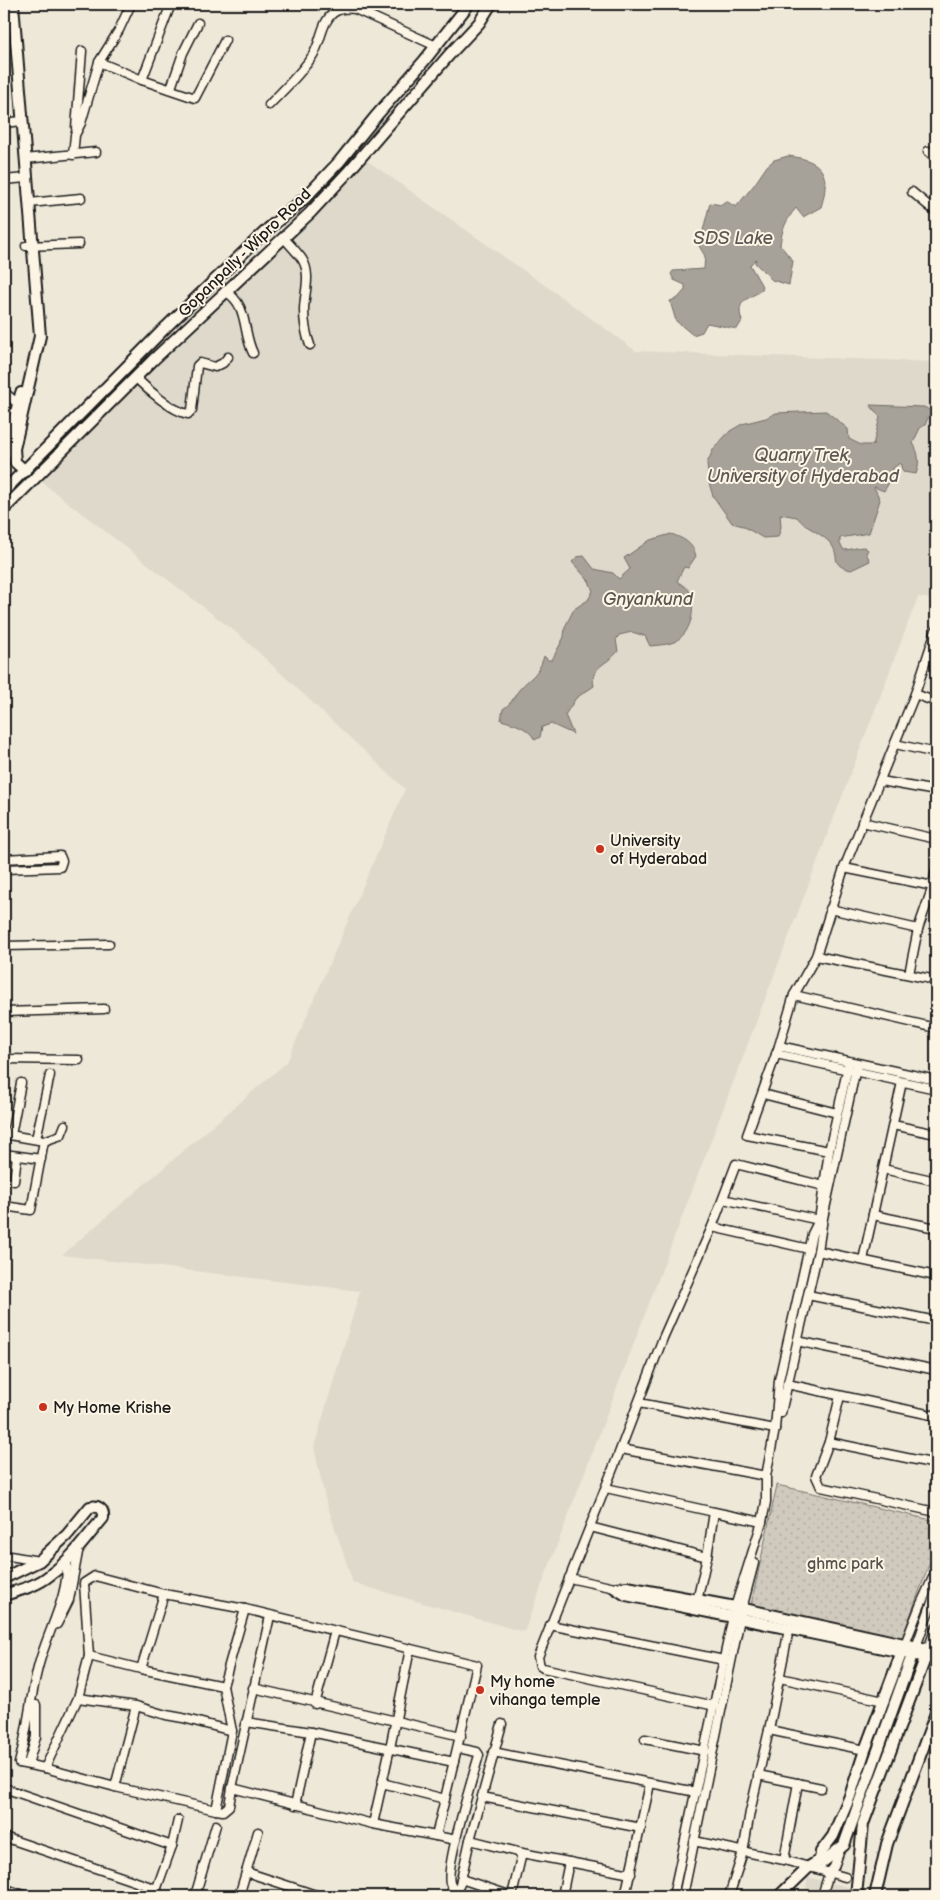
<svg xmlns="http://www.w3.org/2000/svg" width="940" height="1900" font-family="'Balsamiq Sans',sans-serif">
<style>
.built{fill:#ded9cb}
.park{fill:url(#park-dots);stroke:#76736c}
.water{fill:#a7a299;stroke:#6f6c67}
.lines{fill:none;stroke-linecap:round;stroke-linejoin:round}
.street-casing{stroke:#1c1c1c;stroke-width:11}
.secondary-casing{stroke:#1c1c1c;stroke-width:14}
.street{stroke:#fcf5e5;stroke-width:8}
.secondary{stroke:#fcf5e5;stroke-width:10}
.poi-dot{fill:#c8321e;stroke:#fcf5e5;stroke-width:2}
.labels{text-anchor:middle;stroke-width:4;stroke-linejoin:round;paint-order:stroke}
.street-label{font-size:16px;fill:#1c1c1c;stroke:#fcf5e5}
.poi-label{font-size:16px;fill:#1c1c1c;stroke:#fcf5e5;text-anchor:start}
.park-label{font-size:16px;fill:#52504c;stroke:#fcf5e5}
.water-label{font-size:18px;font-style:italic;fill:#5b5854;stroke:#fcf5e5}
</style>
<defs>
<pattern id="park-dots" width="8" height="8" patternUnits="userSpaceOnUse" patternTransform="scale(1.25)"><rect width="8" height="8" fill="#cfcabd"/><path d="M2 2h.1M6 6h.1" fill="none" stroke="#b1ada2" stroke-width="1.8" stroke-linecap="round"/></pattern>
</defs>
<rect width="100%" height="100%" fill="#eee8d9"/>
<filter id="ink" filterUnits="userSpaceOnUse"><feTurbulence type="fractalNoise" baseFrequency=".02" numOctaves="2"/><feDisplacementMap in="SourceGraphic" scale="10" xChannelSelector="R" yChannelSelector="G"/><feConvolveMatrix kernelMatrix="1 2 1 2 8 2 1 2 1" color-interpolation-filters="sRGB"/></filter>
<g filter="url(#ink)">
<!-- built -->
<g class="built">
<polygon points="359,155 560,296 636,351 936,362 936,600 918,597 524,1632 353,1583 325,1498 314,1447 360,1291 62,1255 287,1062 405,789 242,637 35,477"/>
<polygon points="807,1877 886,1896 806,1896"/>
</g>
<!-- park -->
<polygon class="park" points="777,1485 936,1521 936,1546 902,1638 751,1605"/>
<!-- water -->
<g class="water">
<path d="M788,156C824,160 831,175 821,207L803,217L796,208C786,220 782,229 780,245L793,261L789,285L772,280L755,263L756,259L750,265L763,288C752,300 734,297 742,321L737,329L707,323L702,332L693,335L676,321L670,301L678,298L685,290V285L674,280L671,274L673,271L704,269L705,256L699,246L710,203L722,205L726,201L736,207L754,185L767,166L774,160Z"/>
<path d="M870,405L924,407L931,411L925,425L920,428L913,443C919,453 920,463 916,474L903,472L900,463L893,468L890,481L884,491L874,487L880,500L869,533L840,538V544L844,550C851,550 856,547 864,547L868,550L866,553L870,561L851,570C829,565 841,557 831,544C821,532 806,529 797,517L780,514L781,527L778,537L763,538L743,526L732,523L713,496L709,483L707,463L714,448L730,431L742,424L766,418L776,413L826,411L848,429L849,439L861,445H873L880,417Z"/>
<path d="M671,534C683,538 693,543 696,556L688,568L684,567L677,581C680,584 687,587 689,591C697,608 691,634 674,642C667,645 658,645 650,646L645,636L632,632L619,635L616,640L618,651C609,664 589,666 594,686L576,698L565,715L573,734L551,724L542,727L540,737L535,740C528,727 515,724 501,720L503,709C510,704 512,701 516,694C527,678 538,678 544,656L548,660H552L564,637L565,627L574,609L588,600L593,591L589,581L572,562L577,557L584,556L594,569L613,573L619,579L630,569L624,558L650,540Z"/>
</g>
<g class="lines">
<defs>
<g id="street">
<polyline points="99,62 142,80 195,98 225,40"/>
<polyline points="142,80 171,4"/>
<polyline points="171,88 183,53 198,23"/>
<path d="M269,105C284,89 301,74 313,55C321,43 321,23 333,13C340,8 347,8 355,9L436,46"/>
<polyline points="4,123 22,121"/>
<polyline points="76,128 82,51"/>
<polyline points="928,151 936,158"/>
<polyline points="73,155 75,135 81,123 99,62 119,30 131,4"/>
<polyline points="25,159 96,152"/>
<polyline points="4,180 26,178"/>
<polyline points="912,192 936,212"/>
<polyline points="29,203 81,198"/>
<path d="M284,238C290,245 297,252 302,259C312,274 304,294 304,310C304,321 306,334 310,345"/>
<polyline points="26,246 79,244"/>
<path d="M225,291C249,305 242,331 253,353"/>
<path d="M136,378C148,390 172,411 188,414L192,410L197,366L200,363L215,367L223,363L228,357"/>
<polyline points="4,392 18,404"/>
<polyline points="915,694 936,702"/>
<polyline points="895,744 936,753"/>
<polyline points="881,781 936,791"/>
<polyline points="862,822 936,839"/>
<polyline points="4,859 60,856 62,861 60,867 4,869"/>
<polyline points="844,868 933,886"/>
<polyline points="830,909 918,929"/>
<polyline points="4,946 109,944"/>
<polyline points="816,956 936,980"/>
<polyline points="909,974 918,929 933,886 936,870"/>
<polyline points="794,995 936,1028"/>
<polyline points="4,1012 104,1009"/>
<polyline points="779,1046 936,1080"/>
<polyline points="776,1054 936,1089"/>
<polyline points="4,1059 79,1060"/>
<polyline points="763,1094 837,1113"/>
<polyline points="893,1125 936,1134"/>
<polyline points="4,1134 44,1141 61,1135 65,1125"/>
<polyline points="11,1135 21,1083"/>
<polyline points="36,1139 50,1075"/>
<polyline points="829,1151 747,1135 779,1046 794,995 816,956 844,868 915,694 936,630"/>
<polyline points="4,1154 41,1159"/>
<polyline points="883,1169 936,1181"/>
<polyline points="14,1181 17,1156"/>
<polyline points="723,1199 819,1220"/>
<polyline points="4,1206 31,1210 44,1141"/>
<polyline points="873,1215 936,1228"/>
<polyline points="712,1227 809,1249"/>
<polyline points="818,1251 936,1276"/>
<polyline points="863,1260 902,1082"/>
<polyline points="808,1295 936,1321"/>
<polyline points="797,1341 936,1370"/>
<polyline points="787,1384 936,1416"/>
<polyline points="840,1396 829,1442 816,1476 821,1487 936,1512"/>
<polyline points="639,1403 775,1429"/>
<polyline points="781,1413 818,1251 823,1218 857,1064"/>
<polyline points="829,1442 936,1464"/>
<polyline points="621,1449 766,1476"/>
<polyline points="606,1488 714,1512 707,1557 697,1601"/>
<polyline points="714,1512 762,1522"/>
<polyline points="590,1527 707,1557"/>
<polyline points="4,1555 39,1561"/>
<polygon points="95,1576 164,1594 245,1609 477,1665 436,1836 373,1824 232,1788 229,1806 223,1811 216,1810 115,1787 45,1768 78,1698 89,1656 84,1583"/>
<polyline points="569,1578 615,1588"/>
<polyline points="57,1624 69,1600 79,1547"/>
<polyline points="550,1625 724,1660"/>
<polyline points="905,1644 920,1606 936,1571"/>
<polyline points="916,1647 936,1591"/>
<polyline points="928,1649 936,1628"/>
<polyline points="89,1656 141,1669 223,1686"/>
<polyline points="141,1669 164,1594"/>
<polyline points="780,1678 884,1701"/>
<polyline points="253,1688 461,1736"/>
<polyline points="78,1698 136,1706 166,1715 183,1718 232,1731"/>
<polyline points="315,1704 335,1631"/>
<polyline points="715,1706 543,1668 540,1666 538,1657 616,1461 663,1338 712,1227 736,1164 824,1186"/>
<polyline points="246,1722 311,1732 454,1762"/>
<polyline points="769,1730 865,1750"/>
<polyline points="645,1739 705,1751"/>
<path d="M458,1748L477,1752L479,1755C473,1777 445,1866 450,1883C451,1888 458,1892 463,1896"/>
<polyline points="493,1752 696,1792"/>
<polyline points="28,1764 36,1737 36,1705"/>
<path d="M45,1768L19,1763C28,1730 30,1696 39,1664C48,1630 69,1597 67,1560"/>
<polyline points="758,1775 821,1788"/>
<polyline points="382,1783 445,1799"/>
<polyline points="115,1787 136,1706"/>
<polyline points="4,1788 172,1846 154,1896"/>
<polyline points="232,1788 270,1616"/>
<polyline points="482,1797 641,1828"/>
<polyline points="295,1805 311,1732"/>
<polyline points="216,1810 232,1731 223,1686 245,1609"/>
<polyline points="373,1824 390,1748 410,1649"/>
<polyline points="436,1836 456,1840"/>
<polyline points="4,1837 157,1889"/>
<polyline points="470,1840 522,1853 631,1874"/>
<polyline points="694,1841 784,1860 845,1877"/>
<polyline points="172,1846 178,1820"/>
<polyline points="784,1860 798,1783"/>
<polyline points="246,1872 319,1896"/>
<polyline points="461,1879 512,1896"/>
<polyline points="195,1896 216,1825"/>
<polyline points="239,1896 258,1832"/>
<polyline points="454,1896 460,1884 470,1840 502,1724"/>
<polyline points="512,1896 522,1853"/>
<polyline points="562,1896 569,1862"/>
<polyline points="625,1896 650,1784"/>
<polyline points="673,1896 735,1607 762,1522 766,1502 766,1476 775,1429 779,1380 812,1234 819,1220 829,1151 849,1062"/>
<polyline points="683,1896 742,1609 754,1563"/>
<polyline points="729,1896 743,1852 750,1812 769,1730 789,1629"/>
<polyline points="822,1896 829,1873 834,1867 840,1850"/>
</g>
<g id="secondary">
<polyline points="13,4 40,336 14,449 15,462 25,471"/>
<polyline points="4,458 21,393"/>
<polyline points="4,491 166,327 268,229 304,199 339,162 377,115 424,61 469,4"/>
<polyline points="4,509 153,360 310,213 348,172 449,55 479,23 491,4"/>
<path d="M4,1578L39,1561L67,1535L90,1507C98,1505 104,1509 103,1518C87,1537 71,1560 50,1575C37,1586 20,1590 4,1595"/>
<polyline points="615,1588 626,1595 936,1659"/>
<polyline points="616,1588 627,1587 735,1607 936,1651"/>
<polyline points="820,1860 821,1852 833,1836 850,1796 865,1750 904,1646"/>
<polyline points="4,1890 22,1896"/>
<polyline points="779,1896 809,1867 820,1860 823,1862 844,1845 915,1647"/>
<polyline points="856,1896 863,1824 926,1656"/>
<polyline points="875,1896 887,1844 936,1713"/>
</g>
</defs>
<!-- street casing -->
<use href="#street" class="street-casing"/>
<!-- secondary casing -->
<use href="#secondary" class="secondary-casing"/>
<!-- street -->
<use href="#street" class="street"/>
<!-- secondary -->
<use href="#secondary" class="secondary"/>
</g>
</g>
<!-- markers -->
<g class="poi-dot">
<circle cx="600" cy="849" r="5"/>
<circle cx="43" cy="1407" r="5"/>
<circle cx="480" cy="1690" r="5"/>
</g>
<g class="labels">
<!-- street labels -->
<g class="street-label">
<text transform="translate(244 252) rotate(-44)" y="6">Gopanpally - Wipro Road</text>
</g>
<!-- poi labels -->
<g class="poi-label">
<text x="610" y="846">University<tspan x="610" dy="18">of Hyderabad</tspan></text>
<text x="53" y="1413">My Home Krishe</text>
<text x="490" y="1687">My home<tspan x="490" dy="18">vihanga temple</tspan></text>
</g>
<!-- park labels -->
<g class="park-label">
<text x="845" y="1569">ghmc park</text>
</g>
<!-- water labels -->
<g class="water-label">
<text x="733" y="244">SDS Lake</text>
<text x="803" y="461">Quarry Trek,<tspan x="803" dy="21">University of Hyderabad</tspan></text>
<text x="648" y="605">Gnyankund</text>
</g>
</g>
<!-- margin -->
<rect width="940" height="1900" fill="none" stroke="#fcf5e5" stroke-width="20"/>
<rect x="10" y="10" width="920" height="1880" fill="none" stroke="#1c1c1c" stroke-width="2" filter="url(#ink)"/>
</svg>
